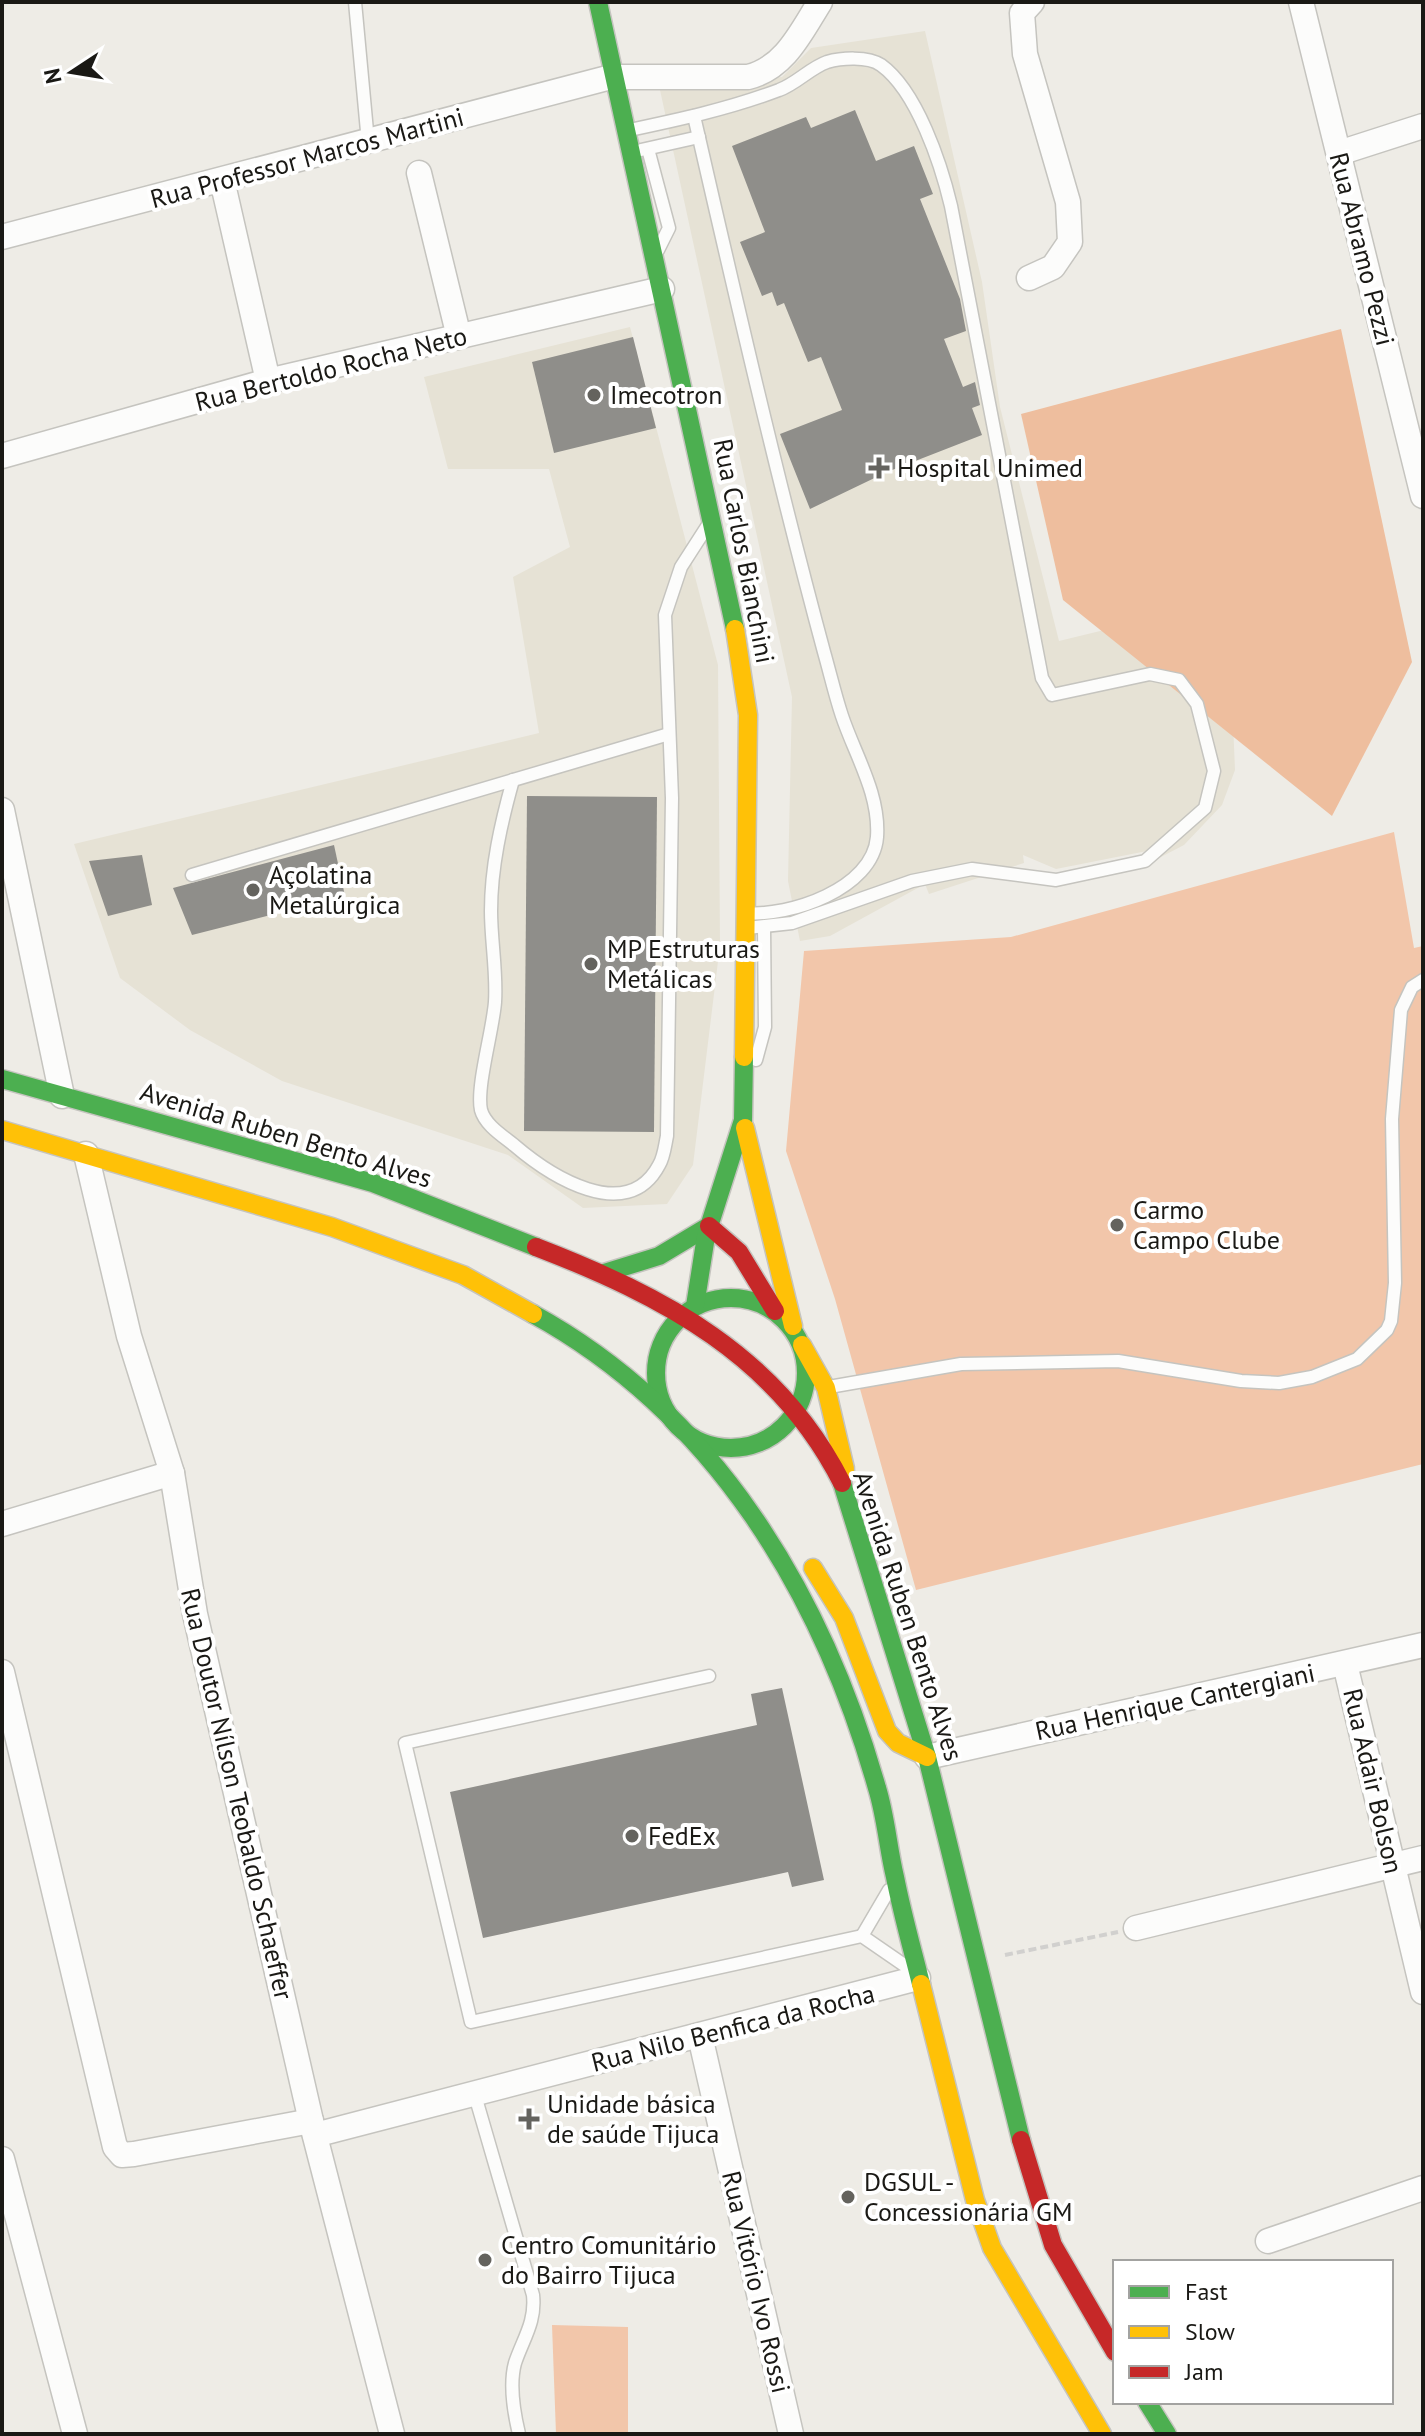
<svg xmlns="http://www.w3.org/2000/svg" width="1425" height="2436" font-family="'PT Sans',sans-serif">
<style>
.built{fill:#e6e2d5}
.green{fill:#f2c6aa}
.forest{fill:#eebe9e}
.building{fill:#8f8e8a}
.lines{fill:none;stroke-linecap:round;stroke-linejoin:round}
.lane-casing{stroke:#c5c4bf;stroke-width:15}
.street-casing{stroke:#c5c4bf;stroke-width:27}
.fast-casing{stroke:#c5c4bf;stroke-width:21}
.slow-casing{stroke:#c5c4bf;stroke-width:21}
.jam-casing{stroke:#c5c4bf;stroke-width:21}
.path{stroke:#d1d0ce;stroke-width:4;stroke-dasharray:8 4;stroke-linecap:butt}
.lane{stroke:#fcfcfb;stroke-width:12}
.street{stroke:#fcfcfb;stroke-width:24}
.fast{stroke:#4caf50;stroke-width:18}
.slow{stroke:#ffc107;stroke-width:18}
.jam{stroke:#c62828;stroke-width:18}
.poi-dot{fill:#64635e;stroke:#fff;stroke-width:3}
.labels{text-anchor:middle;stroke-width:8;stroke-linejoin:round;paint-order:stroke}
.street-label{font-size:26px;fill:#1a1915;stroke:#fff}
.poi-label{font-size:26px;fill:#1a1915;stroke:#fff;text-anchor:start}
</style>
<rect width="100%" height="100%" fill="#eeece6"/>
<!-- built -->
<g class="built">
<polygon points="925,31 982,282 1000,407 1059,641 1133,623 1233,722 1235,770 1222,805 1184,845 1157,859 1152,850 1056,869 1023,855 1024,863 929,894 925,884 830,936 800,941 788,881 792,697 660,90 782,77 811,48"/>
<polygon points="630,327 718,665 720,945 693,1165 667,1204 583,1208 508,1155 282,1081 190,1030 120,978 74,844 539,733 513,577 570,547 549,469 448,469 424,377"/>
</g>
<!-- green -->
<g class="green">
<polygon points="1394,832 1414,948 1423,946 1423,1464 916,1590 835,1299 786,1151 804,951 1011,937"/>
<polygon points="552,2325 628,2327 628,2434 556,2434"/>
</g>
<!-- forest -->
<polygon class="forest" points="1341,329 1412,662 1332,816 1063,600 1021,414"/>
<!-- building -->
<g class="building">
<polygon points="855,110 876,161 914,146 933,194 920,199 960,299 966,331 944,339 963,387 975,382 980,405 972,408 982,435 887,472 810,509 780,434 842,410 821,357 808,362 784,303 777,306 772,292 762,296 740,242 765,232 732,146 806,117 811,128"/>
<polygon points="633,337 656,428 554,453 532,362"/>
<polygon points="527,796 657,797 654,1132 524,1131"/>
<polygon points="334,845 345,896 192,935 173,888"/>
<polygon points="142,855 152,905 108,916 89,861"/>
<polygon points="782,1688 824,1880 792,1887 788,1872 483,1938 450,1792 757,1725 751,1694"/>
</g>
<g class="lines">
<defs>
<g id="lane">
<polyline points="355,2 368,142"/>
<path d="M694,116C735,295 776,474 824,652C830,673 835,695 842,716C855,755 880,794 877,837C873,889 789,917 746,913"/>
<path d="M625,131C677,120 729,109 779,90C796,84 810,68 827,62C841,58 868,56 881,65C917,91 941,164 951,206L1042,678L1052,695L1150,674L1179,680L1197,704L1214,771L1205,808L1145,861L1056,880L972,869L912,881L792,923L747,928"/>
<polyline points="648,149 669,228 658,250"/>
<polyline points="641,150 699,137"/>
<path d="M513,780C501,823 491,867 491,911C491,941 497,972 495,1002C493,1030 476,1087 481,1110C485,1125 503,1136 514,1145C549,1175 627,1226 659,1165C664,1157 665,1145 667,1136L672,798L665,615L681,567L708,525"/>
<polyline points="192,875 669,734"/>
<polyline points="756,1060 765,1027 764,927"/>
<polyline points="829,1387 961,1364 1118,1361 1241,1381 1279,1383 1312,1377 1357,1359 1387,1330 1391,1321 1395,1283 1392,1119 1401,1010 1412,987 1423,980"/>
<polyline points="709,1676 405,1743 471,2022 862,1936 907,1967"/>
<polyline points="862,1936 889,1890"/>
<path d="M474,2092L533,2295C536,2322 523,2339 515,2363C509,2385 514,2413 519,2434"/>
</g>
<g id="street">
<polyline points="1301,2 1423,496"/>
<polyline points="1339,153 1423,126"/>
<polyline points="419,173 459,337"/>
<polyline points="222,180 268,381"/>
<path d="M2,237L611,77H748C785,68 801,32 820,2"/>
<polyline points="1029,278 1053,267 1070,242 1068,202 1025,54 1022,13 1032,2"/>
<polyline points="2,456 268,381 662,289"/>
<polyline points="2,810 62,1096"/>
<polyline points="86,1154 129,1336 172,1473 195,1614 311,2121 392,2434"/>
<polyline points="2,1524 172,1473"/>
<polyline points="1345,1664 1423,1992"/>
<polyline points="2,1672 115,2147 122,2155 134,2154 311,2121"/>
<polyline points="927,1757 1423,1645"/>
<polyline points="1136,1928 1423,1858"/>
<polyline points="700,2036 791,2434"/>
<polyline points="315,2135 918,1978"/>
<polyline points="2,2159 75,2434"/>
<polyline points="1268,2241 1423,2188"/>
</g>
<g id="fast">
<polyline points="598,2 735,629"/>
<polyline points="2,1079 373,1183 536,1247"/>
<polyline points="604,1273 659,1256 709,1226"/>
<circle cx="731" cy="1373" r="75"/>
<polyline points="695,1306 706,1236 743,1120 744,1057"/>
<path d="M533,1314C715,1414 822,1594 877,1788C886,1817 888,1848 895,1877C902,1913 912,1948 921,1984"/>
<polyline points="842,1483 927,1757 1021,2140"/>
<polyline points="1147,2402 1167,2434"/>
</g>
<g id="slow">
<polyline points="735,629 748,715 744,1057"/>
<polyline points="745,1128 793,1326"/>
<polyline points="2,1130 332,1227 463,1275 533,1314"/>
<polyline points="802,1345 826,1388 845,1469"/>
<polyline points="813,1568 844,1618 887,1731 898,1743 927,1757"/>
<polyline points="921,1984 975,2200 992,2248 1102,2434"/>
</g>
<g id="jam">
<polyline points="709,1226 739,1252 775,1311"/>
<path d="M536,1247C663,1296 778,1356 842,1483"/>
<polyline points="1021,2140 1053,2245 1115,2352"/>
</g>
</defs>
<!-- lane casing -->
<use href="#lane" class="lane-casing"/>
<!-- street casing -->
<use href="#street" class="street-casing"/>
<!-- fast casing -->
<use href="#fast" class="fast-casing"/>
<!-- slow casing -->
<use href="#slow" class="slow-casing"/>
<!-- jam casing -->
<use href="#jam" class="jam-casing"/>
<!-- path -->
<polyline class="path" points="1005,1955 1118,1932"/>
<!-- lane -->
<use href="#lane" class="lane"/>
<!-- street -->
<use href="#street" class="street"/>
<!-- fast -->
<use href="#fast" class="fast"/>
<!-- slow -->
<use href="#slow" class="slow"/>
<!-- jam -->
<use href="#jam" class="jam"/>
</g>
<!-- markers -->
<g class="poi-dot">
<circle cx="594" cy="395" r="8"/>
<path d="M875 456h8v8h8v8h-8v8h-8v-8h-8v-8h8z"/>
<circle cx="253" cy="890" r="8"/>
<circle cx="591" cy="964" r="8"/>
<circle cx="1117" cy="1225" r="8"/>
<circle cx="632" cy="1836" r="8"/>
<path d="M525 2107h8v8h8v8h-8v8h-8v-8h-8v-8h8z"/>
<circle cx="848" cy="2197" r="8"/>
<circle cx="485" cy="2260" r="8"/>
</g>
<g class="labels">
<!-- street labels -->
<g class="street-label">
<text transform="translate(307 158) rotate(-15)" y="9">Rua Professor Marcos Martini</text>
<text transform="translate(1362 249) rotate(76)" y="9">Rua Abramo Pezzi</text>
<text transform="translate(331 369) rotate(-14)" y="9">Rua Bertoldo Rocha Neto</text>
<text transform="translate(744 551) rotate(79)" y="9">Rua Carlos Bianchini</text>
<text transform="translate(286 1135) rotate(17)" y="9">Avenida Ruben Bento Alves</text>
<text transform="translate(908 1616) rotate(72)" y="9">Avenida Ruben Bento Alves</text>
<text transform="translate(1175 1702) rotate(-12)" y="9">Rua Henrique Cantergiani</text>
<text transform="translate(1373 1781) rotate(77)" y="9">Rua Adair Bolson</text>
<text transform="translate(237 1794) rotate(77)" y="9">Rua Doutor Nílson Teobaldo Schaeffer</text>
<text transform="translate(733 2028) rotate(-14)" y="9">Rua Nilo Benfica da Rocha</text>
<text transform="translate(756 2282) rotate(77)" y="9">Rua Vitório Ivo Rossi</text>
</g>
<!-- poi labels -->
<g class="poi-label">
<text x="610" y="404">Imecotron</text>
<text x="897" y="477">Hospital Unimed</text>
<text x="269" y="884">Açolatina<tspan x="269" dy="30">Metalúrgica</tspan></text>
<text x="607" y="958">MP Estruturas<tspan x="607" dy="30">Metálicas</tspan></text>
<text x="1133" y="1219">Carmo<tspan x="1133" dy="30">Campo Clube</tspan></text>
<text x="648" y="1845">FedEx</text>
<text x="547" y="2113">Unidade básica<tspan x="547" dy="30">de saúde Tijuca</tspan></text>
<text x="864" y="2191">DGSUL -<tspan x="864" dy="30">Concessionária GM</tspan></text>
<text x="501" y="2254">Centro Comunitário<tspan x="501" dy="30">do Bairro Tijuca</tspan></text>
</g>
</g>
<!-- border -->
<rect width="1425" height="2436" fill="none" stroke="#1a1915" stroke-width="8"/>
<!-- legend -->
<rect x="1113" y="2260" width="280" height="144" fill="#ffffff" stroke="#a3a3a1" stroke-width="2"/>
<rect x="1129" y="2286" width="40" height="12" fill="#4caf50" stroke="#a3a3a1" stroke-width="2"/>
<text x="1185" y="2300" font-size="24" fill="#1a1915">Fast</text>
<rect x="1129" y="2326" width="40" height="12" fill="#ffc107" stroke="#a3a3a1" stroke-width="2"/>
<text x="1185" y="2340" font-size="24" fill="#1a1915">Slow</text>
<rect x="1129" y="2366" width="40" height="12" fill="#c62828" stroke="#a3a3a1" stroke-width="2"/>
<text x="1185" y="2380" font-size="24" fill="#1a1915">Jam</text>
<!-- north arrow -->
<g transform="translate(72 72) rotate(258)" stroke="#ffffff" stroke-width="6" paint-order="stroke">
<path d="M0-6L14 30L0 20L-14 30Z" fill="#1a1915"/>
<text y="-12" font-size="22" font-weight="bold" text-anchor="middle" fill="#1a1915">N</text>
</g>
</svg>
